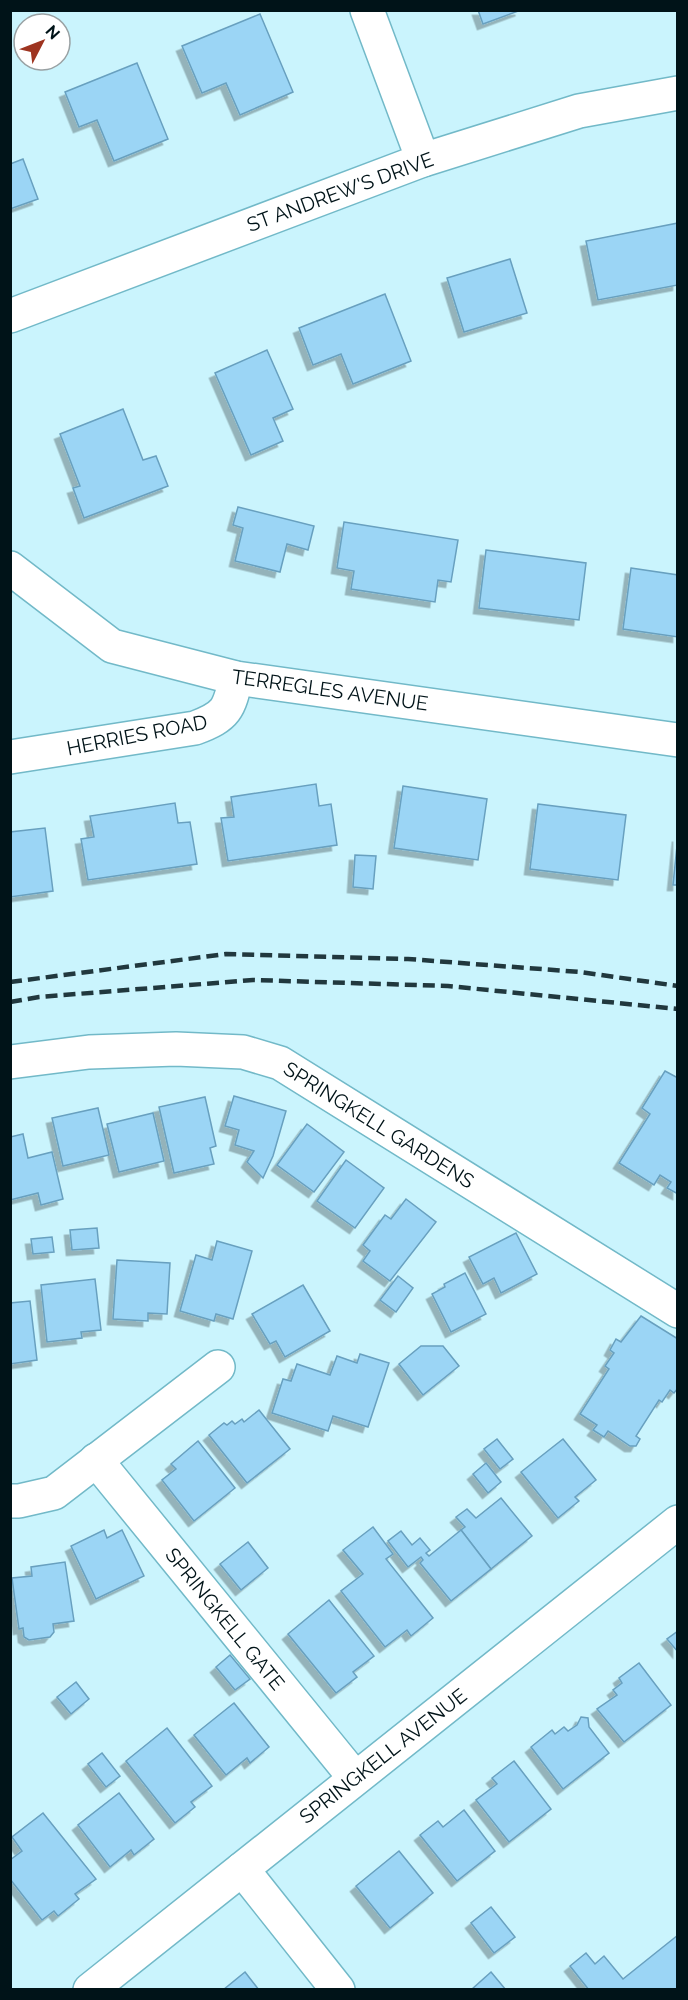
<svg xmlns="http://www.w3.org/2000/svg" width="688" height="2000" font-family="Raleway,sans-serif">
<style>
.building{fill:#9bd5f5;stroke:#68a0bf;stroke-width:1.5;filter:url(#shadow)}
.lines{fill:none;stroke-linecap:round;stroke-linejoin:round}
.minor-casing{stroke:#72b9c8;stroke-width:36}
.minor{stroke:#fff;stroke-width:33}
.rail{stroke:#21383e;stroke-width:4.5;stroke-dasharray:12 6;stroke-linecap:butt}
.labels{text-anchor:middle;stroke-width:6;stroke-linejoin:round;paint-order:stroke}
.street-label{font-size:20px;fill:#001318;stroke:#fff}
</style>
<defs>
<filter id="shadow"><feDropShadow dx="-5.5" dy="5.5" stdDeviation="0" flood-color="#0004"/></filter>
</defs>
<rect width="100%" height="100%" fill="#caf4fd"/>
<!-- building -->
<g class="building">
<polygon points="478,10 521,10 483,24"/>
<polygon points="260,14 293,92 240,115 226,83 202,93 182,46"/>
<polygon points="137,63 168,139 114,161 97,120 79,127 65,92"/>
<polygon points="23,159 38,199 10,209 10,164"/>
<polygon points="678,223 678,285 598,300 586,241"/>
<polygon points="510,259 527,313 464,332 447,278"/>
<polygon points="385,294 411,361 353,384 341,354 313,365 299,328"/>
<polygon points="267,350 293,409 273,418 283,441 251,455 215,373"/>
<polygon points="123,409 143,460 156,456 168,486 84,518 73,488 80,486 60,434"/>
<polygon points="238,507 314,526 308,550 287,544 280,572 235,561 243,528 233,525"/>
<polygon points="344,522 458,540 451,582 438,580 435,602 351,589 354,571 337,568"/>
<polygon points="486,550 586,563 579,620 479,608"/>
<polygon points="631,568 678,575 678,637 623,629"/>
<polygon points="316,784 319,806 331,804 337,845 228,861 221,818 234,817 231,797"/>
<polygon points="403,786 487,799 478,860 394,848"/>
<polygon points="175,803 178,823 190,822 197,864 88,880 81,839 94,837 90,816"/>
<polygon points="538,804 626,815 618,880 530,869"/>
<polygon points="45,828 53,891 10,897 10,832"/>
<polygon points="678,836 678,885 673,885"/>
<polygon points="355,855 376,856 373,889 353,887"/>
<polygon points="665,1071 678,1078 678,1194 667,1188 671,1182 660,1175 654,1185 619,1163 650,1114 642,1108"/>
<polygon points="234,1096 286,1111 273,1156 263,1178 247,1162 254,1151 235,1145 239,1130 225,1126"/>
<polygon points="205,1097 216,1146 210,1148 214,1164 174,1173 159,1107"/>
<polygon points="98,1108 109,1155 63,1166 52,1118"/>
<polygon points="153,1113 164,1161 119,1172 107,1124"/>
<polygon points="307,1124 344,1152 314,1192 277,1165"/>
<polygon points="23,1134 28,1158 52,1152 63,1199 41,1205 38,1193 10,1200 10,1137"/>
<polygon points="346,1160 384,1188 355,1228 317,1201"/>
<polygon points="406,1199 436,1222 390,1281 363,1261 370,1251 363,1245 385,1215 391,1219"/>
<polygon points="97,1228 99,1248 72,1250 70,1230"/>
<polygon points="516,1233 537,1274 501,1293 494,1278 483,1284 469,1257"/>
<polygon points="52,1237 54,1252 33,1254 31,1239"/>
<polygon points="217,1241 252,1251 233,1319 216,1314 214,1321 180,1311 196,1255 212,1260"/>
<polygon points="117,1260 170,1263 167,1314 148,1313 148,1321 113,1319"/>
<polygon points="465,1273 486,1314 451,1332 432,1294 445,1287 444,1284"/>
<polygon points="398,1276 413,1288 396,1312 380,1300"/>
<polygon points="95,1279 101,1330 81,1332 82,1338 47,1342 41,1285"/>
<polygon points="303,1285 330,1331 285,1357 276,1341 270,1344 252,1314"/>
<polygon points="30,1301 37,1360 10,1364 10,1303"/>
<polygon points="641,1316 678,1339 678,1388 674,1393 670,1390 662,1402 659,1400 636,1436 640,1439 636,1446 630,1446 608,1431 604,1437 593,1430 597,1425 580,1414 609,1369 605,1366 614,1353 610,1350 616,1339 621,1342"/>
<polygon points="421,1346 443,1346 459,1366 423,1395 399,1364"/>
<polygon points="360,1354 389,1363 368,1427 333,1416 328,1431 272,1413 283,1379 291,1381 297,1364 330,1375 337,1356 357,1363"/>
<polygon points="259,1410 290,1449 247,1483 209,1435 224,1423 227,1425 232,1421 235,1424 242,1419 244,1422"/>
<polygon points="497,1439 513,1459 500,1469 484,1449"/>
<polygon points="563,1439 596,1480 575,1497 579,1501 558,1518 521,1472"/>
<polygon points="198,1441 235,1488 194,1521 162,1480 176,1469 171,1464"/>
<polygon points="486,1463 501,1482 488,1493 473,1474"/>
<polygon points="501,1498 532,1536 491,1569 461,1530 465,1527 456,1517 467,1509 476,1518"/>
<polygon points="373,1527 393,1554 386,1559 433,1618 411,1636 407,1630 385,1647 341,1591 363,1574 343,1550"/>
<polygon points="104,1530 107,1538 122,1530 144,1576 96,1599 71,1546"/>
<polygon points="461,1530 491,1569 451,1601 420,1563 423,1560 421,1557 408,1567 388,1541 401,1531 412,1545 420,1538 430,1550 426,1553 429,1556"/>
<polygon points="248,1542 268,1568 241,1590 220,1564"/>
<polygon points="65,1562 74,1621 53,1624 54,1632 50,1637 29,1640 24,1637 23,1628 19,1629 12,1578 32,1576 31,1567"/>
<polygon points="329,1600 374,1656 353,1672 357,1677 336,1693 288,1634"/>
<polygon points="678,1631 678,1652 667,1639"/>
<polygon points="230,1655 250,1679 235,1690 216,1667"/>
<polygon points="639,1663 671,1705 624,1742 597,1709 617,1695 613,1690 622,1683 619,1678"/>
<polygon points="76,1682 89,1699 71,1714 57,1697"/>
<polygon points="234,1703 269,1747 250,1763 247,1758 226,1775 194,1735"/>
<polygon points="581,1717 588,1718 589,1727 609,1753 563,1789 531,1747 552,1730 555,1734 564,1727 568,1731 577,1725"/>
<polygon points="167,1728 212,1786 191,1802 195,1807 175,1823 126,1761"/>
<polygon points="102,1753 120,1776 106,1787 88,1764"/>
<polygon points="514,1761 551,1809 509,1842 476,1800 497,1784 492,1778"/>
<polygon points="119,1793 154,1839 134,1855 131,1850 110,1867 78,1825"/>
<polygon points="464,1810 495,1851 457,1881 420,1835 438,1821 443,1827"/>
<polygon points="43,1813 96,1879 75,1894 79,1899 58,1916 54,1911 42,1920 10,1879 10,1860 22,1851 12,1837"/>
<polygon points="399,1851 433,1893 390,1928 356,1886"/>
<polygon points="491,1907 515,1937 494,1953 471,1923"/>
<polygon points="678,1935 677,1990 589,1990 570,1966 586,1953 595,1964 604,1956 623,1979"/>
<polygon points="245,1972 259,1990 223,1990"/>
<polygon points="491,1972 506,1990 471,1990"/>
</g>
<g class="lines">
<defs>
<g id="minor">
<polyline points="367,10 423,160"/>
<polyline points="10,316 423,160 579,111 678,93"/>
<polyline points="10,568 112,646 236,678 678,740"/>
<path d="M10,757L195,728C227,716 229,709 236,678"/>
<polyline points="10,1062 89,1052 176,1049 243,1052 280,1063 678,1311"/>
<polyline points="96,1460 355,1778"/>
<polyline points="10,1501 19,1501 54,1493 218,1367"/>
<polyline points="242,1869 338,1990"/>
<polyline points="90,1990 678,1522"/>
</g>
</defs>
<!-- minor casing -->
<use href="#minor" class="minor-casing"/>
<!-- minor -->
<use href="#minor" class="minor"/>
<!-- rail -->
<g class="rail">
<polyline points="10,982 226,954 408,959 580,972 678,986"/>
<polyline points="10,1002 39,997 253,980 448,986 678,1009"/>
</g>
</g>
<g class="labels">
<!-- street labels -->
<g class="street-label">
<text transform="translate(340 192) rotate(-20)" y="7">ST ANDREW'S DRIVE</text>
<text transform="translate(330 690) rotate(8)" y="7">TERREGLES AVENUE</text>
<text transform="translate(137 735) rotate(-11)" y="7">HERRIES ROAD</text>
<text transform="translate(379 1125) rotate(32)" y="7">SPRINGKELL GARDENS</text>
<text transform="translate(225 1619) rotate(51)" y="7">SPRINGKELL GATE</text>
<text transform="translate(383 1756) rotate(-38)" y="7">SPRINGKELL AVENUE</text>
</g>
</g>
<!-- border -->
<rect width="688" height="2000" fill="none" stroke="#001318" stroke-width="24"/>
<!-- north arrow -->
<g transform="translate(42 42) rotate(48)"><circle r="28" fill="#ffffff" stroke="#99a1a3" stroke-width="1.5"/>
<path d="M0-4.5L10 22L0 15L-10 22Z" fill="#9e3420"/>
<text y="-9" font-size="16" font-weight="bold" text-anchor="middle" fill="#001318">N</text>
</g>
</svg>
